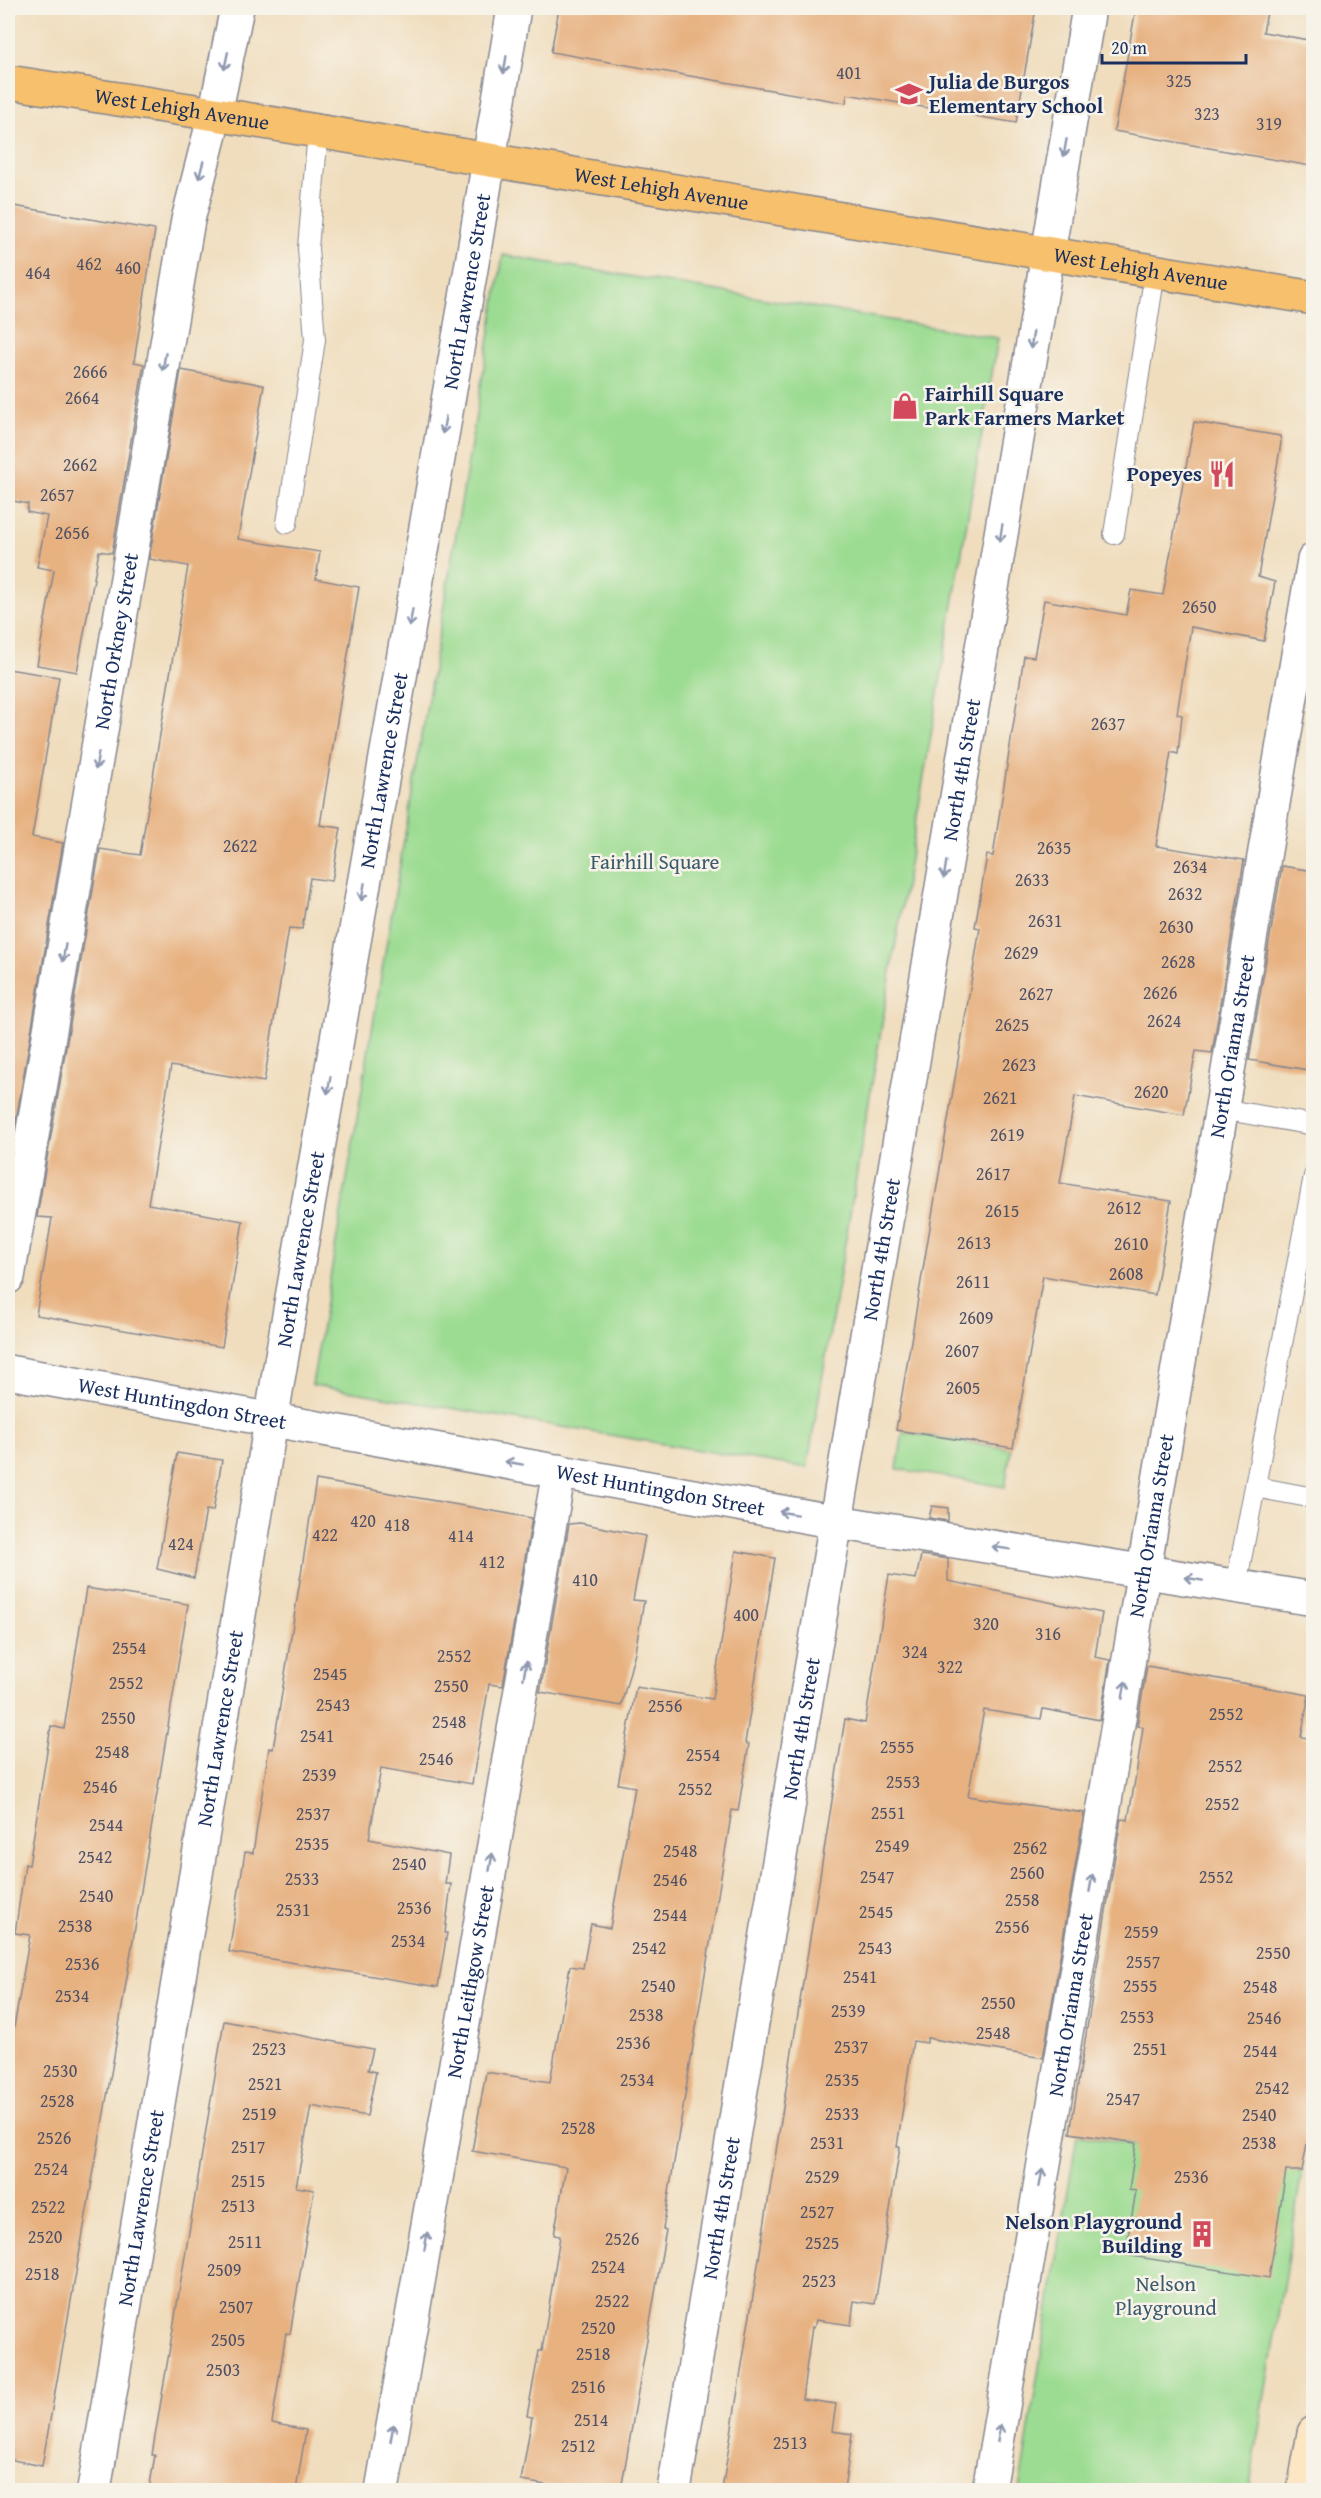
<svg xmlns="http://www.w3.org/2000/svg" width="1321" height="2498" font-family="'Gentium Book Plus',serif">
<style>
.green{fill:#9cdc92;stroke:#5c8678;stroke-width:1.5}
.building{fill:#e7b180}
.lines{fill:none;stroke-linecap:round;stroke-linejoin:round}
.lane-casing{stroke:#86868e;stroke-width:22}
.street-casing{stroke:#86868e;stroke-width:36}
.secondary-casing{stroke:#86868e;stroke-width:36}
.primary-casing{stroke:#86868e;stroke-width:36}
.lane{stroke:#fff;stroke-width:20}
.street{stroke:#fff;stroke-width:33}
.secondary{stroke:#fce6c4;stroke-width:33}
.primary{stroke:#f7c06c;stroke-width:33}
.oneway{stroke:#8d97ae}
.labels{text-anchor:middle;stroke-width:5;stroke-linejoin:round;paint-order:stroke}
.number-label{font-size:18px;fill:#4e5066}
.poi-label{font-size:21px;font-weight:bold;fill:#1b2f5e;stroke:#f7f3e8;text-anchor:start}
.street-label{font-size:21px;fill:#1b2f5e;stroke:#f7f3e8}
.park-label{font-size:21px;fill:#3b5a6b;stroke:#f7f3e8}
</style>
<rect width="100%" height="100%" fill="#f7f3e8"/>
<filter id="ink" filterUnits="userSpaceOnUse"><feTurbulence type="fractalNoise" baseFrequency=".0167" numOctaves="2"/><feDisplacementMap in="SourceGraphic" scale="12" xChannelSelector="R" yChannelSelector="G"/><feConvolveMatrix kernelMatrix="1 2 1 2 8 2 1 2 1" color-interpolation-filters="sRGB"/></filter>
<filter id="wash" filterUnits="userSpaceOnUse"><feTurbulence type="fractalNoise" baseFrequency=".008" numOctaves="4" result="noise"/><feDisplacementMap in="SourceGraphic" scale="24" xChannelSelector="R" yChannelSelector="G"/><feGaussianBlur stdDeviation="1.35" result="paint"/><feColorMatrix in="noise" values="0 0 0 0 0 0 0 0 0 0 0 0 0 0 0 0 0 1.4 0 .05"/><feComposite in="paint" operator="in"/></filter>
<g filter="url(#wash)">
<rect width="100%" height="100%" fill="#f0ddbd"/>
<!-- green -->
<g class="green">
<polygon points="503,255 998,338 807,1468 312,1385"/>
<polygon points="903,1432 1011,1449 1005,1487 897,1469"/>
<polygon points="1077,2135 1302,2172 1249,2490 1019,2490"/>
</g>
<g id="blocks">
<!-- building -->
<g class="building">
<polygon points="559,8 1036,8 1016,123 847,94 846,103 551,52"/>
<polygon points="1136,8 1268,8 1263,32 1314,41 1314,144 1310,166 1114,131"/>
<polygon points="8,205 155,230 134,362 144,364 112,553 99,551 77,672 37,665 54,570 37,567 47,516 27,512 28,504 8,500"/>
<polygon points="181,370 264,385 238,539 320,552 316,579 359,587 320,825 341,828 332,881 310,878 302,929 289,928 264,1082 171,1066 148,1204 243,1221 222,1347 36,1315 52,1218 37,1217 100,849 140,855 188,566 149,559"/>
<polygon points="1194,422 1280,436 1281,443 1258,577 1275,582 1264,641 1191,627 1177,714 1182,715 1178,754 1171,752 1156,846 1244,860 1212,1053 1196,1051 1184,1115 1075,1096 1060,1183 1171,1201 1155,1295 1043,1276 1013,1448 896,1430 968,1001 980,928 975,927 987,855 993,856 1024,656 1034,657 1044,600 1126,615 1131,590 1163,595"/>
<polygon points="8,669 59,677 32,837 63,843 8,1168"/>
<polygon points="1282,866 1314,871 1314,1071 1249,1060"/>
<polygon points="177,1453 222,1460 213,1511 206,1510 194,1578 157,1569"/>
<polygon points="316,1480 532,1518 503,1686 489,1684 472,1784 381,1768 369,1839 449,1855 445,1884 451,1884 445,1933 447,1933 438,1987 229,1952 245,1852 253,1853 269,1748 273,1749"/>
<polygon points="932,1506 948,1508 948,1521 929,1518"/>
<polygon points="580,1523 645,1536 633,1600 644,1601 635,1652 621,1706 540,1692 569,1524"/>
<polygon points="736,1551 775,1558 745,1743 749,1744 738,1811 732,1810 663,2229 666,2230 621,2490 558,2490 558,2487 521,2481 532,2417 527,2416 539,2351 542,2351 560,2236 554,2235 566,2167 472,2151 486,2072 550,2082 570,1966 583,1968 591,1924 610,1928 635,1787 618,1784 636,1687 712,1699"/>
<polygon points="921,1555 948,1559 948,1581 1102,1613 1095,1657 1110,1660 1100,1720 1043,1709 1041,1719 984,1710 968,1796 1084,1813 1043,2058 927,2038 927,2043 913,2041 897,2147 900,2147 875,2304 854,2301 851,2325 816,2320 814,2328 812,2327 802,2399 836,2404 832,2431 852,2434 844,2490 722,2490 845,1719 865,1723 889,1575 916,1579"/>
<polygon points="86,1588 188,1604 113,2062 42,2466 8,2459 8,2062 30,1935 15,1933 25,1864 29,1865 51,1726 64,1729"/>
<polygon points="1147,1666 1309,1695 1301,1737 1314,1739 1314,2105 1302,2171 1286,2171 1269,2278 1125,2255 1136,2191 1129,2190 1136,2143 1070,2133 1121,1819 1128,1820 1137,1769 1143,1727 1137,1726"/>
<polygon points="224,2021 373,2049 368,2070 376,2072 367,2116 311,2106 296,2187 314,2190 290,2334 286,2333 272,2423 306,2430 296,2490 149,2490 155,2455 152,2455"/>
</g>
</g>
</g>
<g filter="url(#ink)">
<use href="#blocks" fill-opacity="0" stroke="#86868e" stroke-width="1.5"/>
<g class="lines">
<defs>
<g id="lane">
<polyline points="287,523 315,340 308,248 318,131"/>
<polyline points="1114,534 1155,272"/>
<polyline points="1221,1109 1314,1125"/>
<polyline points="1255,1487 1314,1498"/>
<polyline points="1236,1586 1314,1176"/>
</g>
<g id="street">
<path id="s1" d="M8,1277L188,220L215,114L237,8"/>
<path id="s2" d="M8,1372L837,1522L1314,1599"/>
<path id="s3" d="M94,2490L280,1367L472,263L514,8"/>
<path id="s4" d="M382,2490L559,1471"/>
<path id="s5" d="M674,2490L1089,8"/>
<path id="s6" d="M989,2490L1314,560"/>
</g>
<polyline id="secondary" points="1304,2490 1314,2433"/>
<g id="primary">
<path id="s7" d="M8,82L215,114L1314,298"/>
</g>
</defs>
<!-- lane casing -->
<use href="#lane" class="lane-casing"/>
<!-- street casing -->
<use href="#street" class="street-casing"/>
<!-- secondary casing -->
<use href="#secondary" class="secondary-casing"/>
<!-- primary casing -->
<use href="#primary" class="primary-casing"/>
<!-- lane -->
<use href="#lane" class="lane"/>
<!-- street -->
<use href="#street" class="street"/>
<!-- secondary -->
<use href="#secondary" class="secondary"/>
<!-- primary -->
<use href="#primary" class="primary"/>
</g>
<!-- one-way arrows -->
<defs><path id="oneway-shaft" d="M-6 0H5M1.5-3L5.5 0L1.5 3" fill="none" stroke-width="1.6" stroke-linecap="round" stroke-linejoin="round" transform="scale(1.5)"/></defs>
<g class="oneway">
<use href="#oneway-shaft" transform="translate(226 61) rotate(102)"/>
<use href="#oneway-shaft" transform="translate(505 65) rotate(99)"/>
<use href="#oneway-shaft" transform="translate(1065 148) rotate(100)"/>
<use href="#oneway-shaft" transform="translate(201 170) rotate(105)"/>
<use href="#oneway-shaft" transform="translate(1032 340) rotate(99)"/>
<use href="#oneway-shaft" transform="translate(164 362) rotate(100)"/>
<use href="#oneway-shaft" transform="translate(444 425) rotate(100)"/>
<use href="#oneway-shaft" transform="translate(1001 533) rotate(99)"/>
<use href="#oneway-shaft" transform="translate(411 618) rotate(100)"/>
<use href="#oneway-shaft" transform="translate(97 761) rotate(100)"/>
<use href="#oneway-shaft" transform="translate(945 870) rotate(99)"/>
<use href="#oneway-shaft" transform="translate(363 892) rotate(100)"/>
<use href="#oneway-shaft" transform="translate(64 953) rotate(100)"/>
<use href="#oneway-shaft" transform="translate(329 1085) rotate(100)"/>
<use href="#oneway-shaft" transform="translate(514 1463) rotate(-170)"/>
<use href="#oneway-shaft" transform="translate(788 1513) rotate(-170)"/>
<use href="#oneway-shaft" transform="translate(1001 1548) rotate(-171)"/>
<use href="#oneway-shaft" transform="translate(1194 1579) rotate(-170)"/>
<use href="#oneway-shaft" transform="translate(525 1670) rotate(-80)"/>
<use href="#oneway-shaft" transform="translate(1124 1690) rotate(-80)"/>
<use href="#oneway-shaft" transform="translate(491 1862) rotate(-80)"/>
<use href="#oneway-shaft" transform="translate(1091 1883) rotate(-80)"/>
<use href="#oneway-shaft" transform="translate(1041 2178) rotate(-80)"/>
<use href="#oneway-shaft" transform="translate(426 2241) rotate(-80)"/>
<use href="#oneway-shaft" transform="translate(392 2433) rotate(-80)"/>
<use href="#oneway-shaft" transform="translate(999 2433) rotate(-80)"/>
</g>
</g>
<!-- icons -->
<defs>
<symbol id="school-bare" viewBox="-9 -9 18 18"><path d="M0-5L7-2L0 1L-7-2ZM-4 1L0 2.5L4 1V4Q0 6-4 4Z" fill="#d1495b" stroke="#f7f3e8" stroke-width="2.5" paint-order="stroke"/></symbol>
<symbol id="shop-bare" viewBox="-9 -9 18 18"><path d="M-5-2.5h2.3a2.7 3.5 0 0 1 5.4 0H5L5.5 6h-11ZM-1.5-2.5h3a1.5 2.3 0 0 0-3 0Z" fill="#d1495b" stroke="#f7f3e8" stroke-width="2.5" paint-order="stroke"/></symbol>
<symbol id="restaurant-bare" viewBox="-9 -9 18 18"><path d="M-5-6h1v4h1v-4h1v4h1v-4h1v5L-1.5 .5V6h-2V.5L-5-1ZM5-6V6H3V1.5H1.5Q1.5-4 5-6Z" fill="#d1495b" stroke="#f7f3e8" stroke-width="2.5" paint-order="stroke"/></symbol>
<symbol id="building-bare" viewBox="-9 -9 18 18"><path d="M-4-6H4V6H1V3H-1V6H-4ZM-2.5-4.3h1.7v1.8h-1.7ZM.8-4.3h1.7v1.8H.8ZM-2.5-1h1.7V.8h-1.7ZM.8-1h1.7V.8H.8Z" fill="#d1495b" stroke="#f7f3e8" stroke-width="2.5" paint-order="stroke"/></symbol>
</defs>
<g fill-rule="evenodd">
<use href="#school-bare" x="890" y="75" width="38" height="38"/>
<use href="#shop-bare" x="886" y="387" width="38" height="38"/>
<use href="#restaurant-bare" x="1203" y="455" width="38" height="38"/>
<use href="#building-bare" x="1183" y="2215" width="38" height="38"/>
</g>
<g class="labels">
<!-- number labels -->
<g class="number-label">
<text x="849" y="79">401</text>
<text x="1179" y="87">325</text>
<text x="1207" y="120">323</text>
<text x="1269" y="130">319</text>
<text x="89" y="270">462</text>
<text x="128" y="274">460</text>
<text x="38" y="279">464</text>
<text x="90" y="378">2666</text>
<text x="82" y="404">2664</text>
<text x="80" y="471">2662</text>
<text x="57" y="501">2657</text>
<text x="72" y="539">2656</text>
<text x="1199" y="613">2650</text>
<text x="1108" y="730">2637</text>
<text x="240" y="852">2622</text>
<text x="1054" y="854">2635</text>
<text x="1190" y="873">2634</text>
<text x="1032" y="886">2633</text>
<text x="1185" y="900">2632</text>
<text x="1045" y="927">2631</text>
<text x="1176" y="933">2630</text>
<text x="1021" y="959">2629</text>
<text x="1178" y="968">2628</text>
<text x="1160" y="999">2626</text>
<text x="1036" y="1000">2627</text>
<text x="1164" y="1027">2624</text>
<text x="1012" y="1031">2625</text>
<text x="1019" y="1071">2623</text>
<text x="1151" y="1098">2620</text>
<text x="1000" y="1104">2621</text>
<text x="1007" y="1141">2619</text>
<text x="993" y="1180">2617</text>
<text x="1124" y="1214">2612</text>
<text x="1002" y="1217">2615</text>
<text x="974" y="1249">2613</text>
<text x="1131" y="1250">2610</text>
<text x="1126" y="1280">2608</text>
<text x="973" y="1288">2611</text>
<text x="976" y="1324">2609</text>
<text x="962" y="1357">2607</text>
<text x="963" y="1394">2605</text>
<text x="363" y="1527">420</text>
<text x="397" y="1531">418</text>
<text x="325" y="1541">422</text>
<text x="461" y="1542">414</text>
<text x="181" y="1550">424</text>
<text x="492" y="1568">412</text>
<text x="585" y="1586">410</text>
<text x="746" y="1621">400</text>
<text x="986" y="1630">320</text>
<text x="1048" y="1640">316</text>
<text x="129" y="1654">2554</text>
<text x="915" y="1658">324</text>
<text x="454" y="1662">2552</text>
<text x="950" y="1673">322</text>
<text x="330" y="1680">2545</text>
<text x="126" y="1689">2552</text>
<text x="451" y="1692">2550</text>
<text x="333" y="1711">2543</text>
<text x="665" y="1712">2556</text>
<text x="1226" y="1720">2552</text>
<text x="118" y="1724">2550</text>
<text x="449" y="1728">2548</text>
<text x="317" y="1742">2541</text>
<text x="897" y="1753">2555</text>
<text x="112" y="1758">2548</text>
<text x="703" y="1761">2554</text>
<text x="436" y="1765">2546</text>
<text x="1225" y="1772">2552</text>
<text x="319" y="1781">2539</text>
<text x="903" y="1788">2553</text>
<text x="100" y="1793">2546</text>
<text x="695" y="1795">2552</text>
<text x="1222" y="1810">2552</text>
<text x="888" y="1819">2551</text>
<text x="313" y="1820">2537</text>
<text x="106" y="1831">2544</text>
<text x="312" y="1850">2535</text>
<text x="892" y="1852">2549</text>
<text x="1030" y="1854">2562</text>
<text x="680" y="1857">2548</text>
<text x="95" y="1863">2542</text>
<text x="409" y="1870">2540</text>
<text x="1027" y="1879">2560</text>
<text x="877" y="1883">2547</text>
<text x="1216" y="1883">2552</text>
<text x="302" y="1885">2533</text>
<text x="670" y="1886">2546</text>
<text x="96" y="1902">2540</text>
<text x="1022" y="1906">2558</text>
<text x="414" y="1914">2536</text>
<text x="293" y="1916">2531</text>
<text x="876" y="1918">2545</text>
<text x="670" y="1921">2544</text>
<text x="75" y="1932">2538</text>
<text x="1012" y="1933">2556</text>
<text x="1141" y="1938">2559</text>
<text x="408" y="1947">2534</text>
<text x="649" y="1954">2542</text>
<text x="875" y="1954">2543</text>
<text x="1273" y="1959">2550</text>
<text x="1143" y="1968">2557</text>
<text x="82" y="1970">2536</text>
<text x="860" y="1983">2541</text>
<text x="658" y="1992">2540</text>
<text x="1140" y="1992">2555</text>
<text x="1260" y="1993">2548</text>
<text x="72" y="2002">2534</text>
<text x="998" y="2009">2550</text>
<text x="848" y="2017">2539</text>
<text x="646" y="2021">2538</text>
<text x="1137" y="2023">2553</text>
<text x="1264" y="2024">2546</text>
<text x="993" y="2039">2548</text>
<text x="633" y="2049">2536</text>
<text x="851" y="2053">2537</text>
<text x="269" y="2055">2523</text>
<text x="1150" y="2055">2551</text>
<text x="1260" y="2057">2544</text>
<text x="60" y="2077">2530</text>
<text x="637" y="2086">2534</text>
<text x="842" y="2086">2535</text>
<text x="265" y="2090">2521</text>
<text x="1272" y="2094">2542</text>
<text x="1123" y="2105">2547</text>
<text x="57" y="2107">2528</text>
<text x="259" y="2120">2519</text>
<text x="842" y="2120">2533</text>
<text x="1259" y="2121">2540</text>
<text x="578" y="2134">2528</text>
<text x="54" y="2144">2526</text>
<text x="827" y="2149">2531</text>
<text x="1259" y="2149">2538</text>
<text x="248" y="2153">2517</text>
<text x="51" y="2175">2524</text>
<text x="822" y="2183">2529</text>
<text x="1191" y="2183">2536</text>
<text x="248" y="2187">2515</text>
<text x="238" y="2212">2513</text>
<text x="48" y="2213">2522</text>
<text x="817" y="2218">2527</text>
<text x="45" y="2243">2520</text>
<text x="622" y="2245">2526</text>
<text x="245" y="2248">2511</text>
<text x="822" y="2249">2525</text>
<text x="608" y="2273">2524</text>
<text x="224" y="2276">2509</text>
<text x="42" y="2280">2518</text>
<text x="819" y="2287">2523</text>
<text x="612" y="2307">2522</text>
<text x="236" y="2313">2507</text>
<text x="598" y="2334">2520</text>
<text x="228" y="2346">2505</text>
<text x="593" y="2360">2518</text>
<text x="223" y="2376">2503</text>
<text x="588" y="2393">2516</text>
<text x="591" y="2426">2514</text>
<text x="790" y="2449">2513</text>
<text x="578" y="2452">2512</text>
</g>
<!-- poi labels -->
<g class="poi-label">
<text x="929" y="89">Julia de Burgos<tspan x="929" dy="24">Elementary School</tspan></text>
<text x="925" y="401">Fairhill Square<tspan x="925" dy="24">Park Farmers Market</tspan></text>
<text x="1202" y="481" text-anchor="end">Popeyes</text>
<text x="1182" y="2229" text-anchor="end">Nelson Playground<tspan x="1182" dy="24">Building</tspan></text>
</g>
<!-- street labels -->
<g class="street-label">
<text dy="7" stroke="none"><textPath href="#s7" startOffset="176">West Lehigh Avenue</textPath></text>
<text dy="7" stroke="none"><textPath href="#s7" startOffset="662">West Lehigh Avenue</textPath></text>
<text dy="7" stroke="none"><textPath href="#s7" startOffset="1148">West Lehigh Avenue</textPath></text>
<text dy="7" stroke="none"><textPath href="#s3" startOffset="2230">North Lawrence Street</textPath></text>
<text dy="7" stroke="none"><textPath href="#s1" startOffset="645">North Orkney Street</textPath></text>
<text dy="7" stroke="none"><textPath href="#s3" startOffset="1744">North Lawrence Street</textPath></text>
<text dy="7" stroke="none"><textPath href="#s5" startOffset="1744">North 4th Street</textPath></text>
<text dy="7" stroke="none"><textPath href="#s6" startOffset="1464">North Orianna Street</textPath></text>
<text dy="7" stroke="none"><textPath href="#s3" startOffset="1258">North Lawrence Street</textPath></text>
<text dy="7" stroke="none"><textPath href="#s5" startOffset="1258">North 4th Street</textPath></text>
<text dy="7" stroke="none"><textPath href="#s2" startOffset="177">West Huntingdon Street</textPath></text>
<text dy="7" stroke="none"><textPath href="#s2" startOffset="663">West Huntingdon Street</textPath></text>
<text dy="7" stroke="none"><textPath href="#s6" startOffset="978">North Orianna Street</textPath></text>
<text dy="7" stroke="none"><textPath href="#s3" startOffset="772">North Lawrence Street</textPath></text>
<text dy="7" stroke="none"><textPath href="#s5" startOffset="772">North 4th Street</textPath></text>
<text dy="7" stroke="none"><textPath href="#s4" startOffset="516">North Leithgow Street</textPath></text>
<text dy="7" stroke="none"><textPath href="#s6" startOffset="492">North Orianna Street</textPath></text>
<text dy="7" stroke="none"><textPath href="#s3" startOffset="286">North Lawrence Street</textPath></text>
<text dy="7" stroke="none"><textPath href="#s5" startOffset="286">North 4th Street</textPath></text>
</g>
<!-- park labels -->
<g class="park-label">
<text x="655" y="869">Fairhill Square</text>
<text x="1166" y="2291">Nelson<tspan x="1166" dy="24">Playground</tspan></text>
</g>
</g>
<!-- margin -->
<rect width="1321" height="2498" fill="none" stroke="#f7f3e8" stroke-width="30"/>
<!-- scale -->
<path d="M1102 54v9h144v-9" fill="none" stroke="#1b2f5e" stroke-width="3"/>
<text x="1111" y="54" font-size="18" fill="#1b2f5e" stroke="#f7f3e8" stroke-width="4.5" paint-order="stroke">20 m</text>
</svg>
